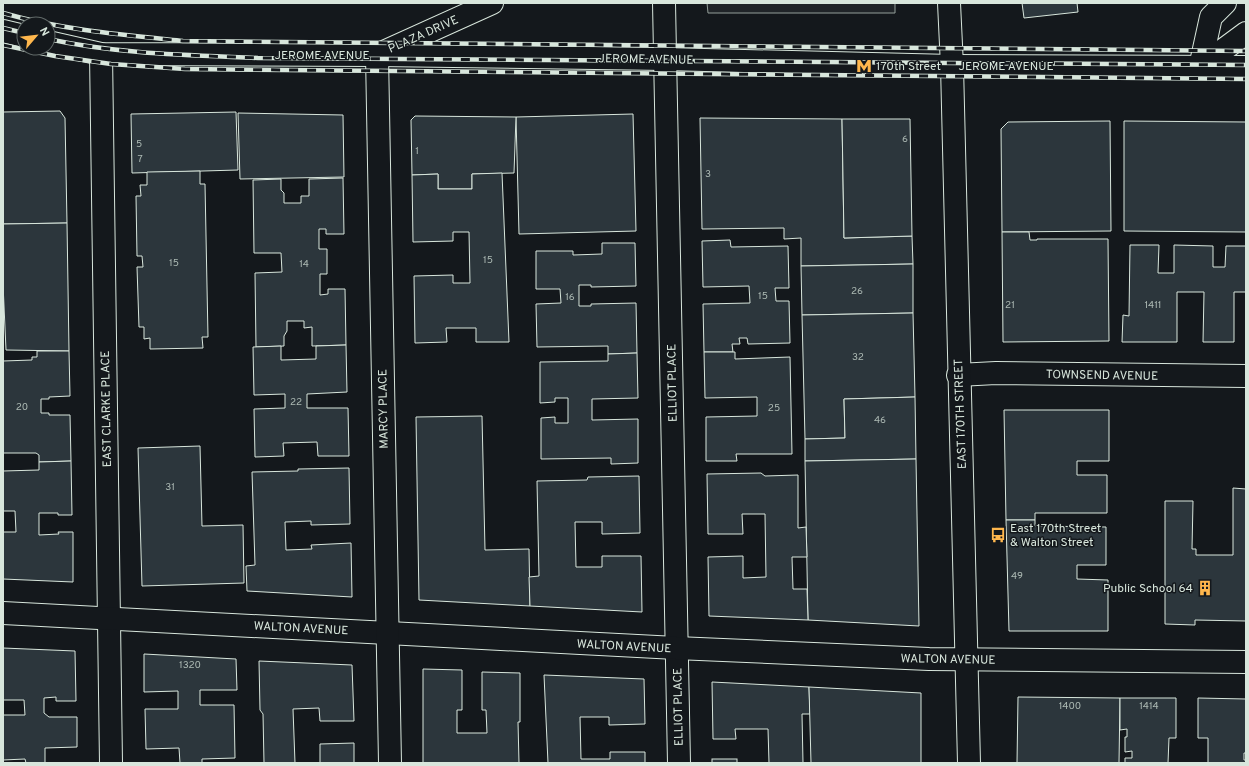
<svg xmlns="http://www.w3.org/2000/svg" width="1249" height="766" font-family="Overpass,sans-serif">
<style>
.green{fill:#202428;stroke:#939e99}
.building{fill:#2c363c;stroke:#d8e6dc}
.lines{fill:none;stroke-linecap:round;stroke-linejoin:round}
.street-casing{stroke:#d8e6dc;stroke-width:24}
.secondary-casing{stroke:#d8e6dc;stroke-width:24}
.street{stroke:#14181c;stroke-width:22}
.secondary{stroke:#14181c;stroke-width:22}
.rail-casing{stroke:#d8e6dc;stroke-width:4.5}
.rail{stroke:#14181c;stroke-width:3;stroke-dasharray:9;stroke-linecap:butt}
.labels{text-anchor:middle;stroke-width:3;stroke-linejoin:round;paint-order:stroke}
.number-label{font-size:10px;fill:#adbab4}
.street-label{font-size:12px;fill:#d8e6dc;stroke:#14181c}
.poi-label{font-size:12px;fill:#d8e6dc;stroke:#14181c;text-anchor:start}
</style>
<rect width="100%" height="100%" fill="#14181c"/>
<!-- green -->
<polygon class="green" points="707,3 895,3 895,13 708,13"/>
<!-- building -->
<g class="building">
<polygon points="1022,3 1077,3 1078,12 1024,18"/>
<polygon points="60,111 65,118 67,223 3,224 3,112"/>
<polygon points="236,112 238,170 132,173 131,114"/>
<polygon points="238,113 343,115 344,177 240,179"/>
<polygon points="633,114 636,231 519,234 516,117"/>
<polygon points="415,116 516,117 514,173 472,174 472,189 438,189 438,174 412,175 411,120"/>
<polygon points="700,118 842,119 844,238 912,236 913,264 801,266 801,238 784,239 784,228 702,229"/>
<polygon points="842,119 910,119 912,236 844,238"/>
<polygon points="1110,121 1111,231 1002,232 1001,129 1008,122"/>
<polygon points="1124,121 1246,122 1246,232 1124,231"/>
<polygon points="200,171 200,184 205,184 208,337 202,337 203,348 150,349 150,338 144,339 144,327 139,327 137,267 143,267 142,256 137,256 136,196 141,196 140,185 147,185 147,172"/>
<polygon points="502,173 509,342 476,342 476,328 446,328 447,342 415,343 414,276 453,275 453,283 470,283 469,232 453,232 453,241 413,242 412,175 438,174 438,189 472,189 472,174"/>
<polygon points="343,178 344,234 326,234 326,229 319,229 319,249 327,249 327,274 320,274 320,295 328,294 328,289 345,289 346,345 312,346 312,327 304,328 304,321 287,321 287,331 284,336 284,346 256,347 255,273 282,272 281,253 254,253 253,180 281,179 281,190 284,193 284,203 301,203 301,196 309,196 309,179"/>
<polygon points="67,223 69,351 6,350 3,284 3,224"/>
<polygon points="1002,232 1029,232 1030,240 1037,240 1037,239 1108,239 1109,341 1003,342"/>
<polygon points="730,240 731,247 788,246 789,288 775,288 776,301 789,301 790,343 748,344 747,338 739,338 740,344 732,344 733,352 704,352 703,304 750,303 749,286 703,287 702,241"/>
<polygon points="602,243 635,243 636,286 591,287 591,285 579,285 579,306 591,306 591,304 636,303 637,353 608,354 608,346 537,347 536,304 561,303 560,289 536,289 536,251 573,251 573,255 602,254"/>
<polygon points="1130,245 1159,245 1158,273 1174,273 1174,245 1213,246 1213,267 1225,267 1226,246 1246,246 1246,292 1234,292 1234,342 1203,342 1204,292 1177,292 1177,342 1122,342 1123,315 1129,316"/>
<polygon points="913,264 913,313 802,315 801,266"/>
<polygon points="913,313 915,397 844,399 845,438 805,439 802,315"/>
<polygon points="346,345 347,392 307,394 307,408 348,408 349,456 318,456 317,442 283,443 284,456 255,457 254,409 285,408 285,394 254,395 253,347 281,346 281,360 316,359 316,346"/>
<polygon points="37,351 69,351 70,396 49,397 49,399 41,399 41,413 49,413 49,415 70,415 71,461 39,462 39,455 36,453 3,453 3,361 32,360 32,357 37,357"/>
<polygon points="704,352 735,352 735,359 790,357 792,454 736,454 737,461 706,461 706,417 757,416 757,397 705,398"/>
<polygon points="637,353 638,398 592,399 592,420 638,419 638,463 611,464 611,458 541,459 541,418 555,417 555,423 568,423 568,398 555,398 555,402 540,403 540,362 608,361 608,354"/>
<polygon points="915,397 916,459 805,461 805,439 845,438 844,399"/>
<polygon points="1004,410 1109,410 1109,461 1077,461 1077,475 1107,475 1107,513 1035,513 1035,520 1006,520"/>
<polygon points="482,416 485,550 529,549 530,606 419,600 416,417"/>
<polygon points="200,446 202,526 243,525 244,583 142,586 138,448"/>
<polygon points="916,459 919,626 808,620 805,461"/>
<polygon points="71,461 72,515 58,515 58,513 39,513 39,535 59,534 58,532 73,532 73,582 3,579 3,532 16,532 15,511 3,511 3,471 39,470 39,462"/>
<polygon points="349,468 350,524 311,525 311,521 285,522 286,550 312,549 311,545 351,543 352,597 247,591 246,566 255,565 252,472 298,471 298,469"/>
<polygon points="761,473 765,476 798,475 798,528 806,527 807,557 792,557 793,589 807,589 808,620 709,616 708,557 743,556 743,578 766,577 765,514 742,514 743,534 708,534 707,474"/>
<polygon points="639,476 640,533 602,534 602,522 575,522 576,567 602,567 602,556 641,556 642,612 530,606 529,577 539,576 537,481 587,480 588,477"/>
<polygon points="1233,488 1246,489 1246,621 1195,620 1195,625 1165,624 1165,501 1193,501 1192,549 1196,549 1196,555 1233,555"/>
<polygon points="1006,520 1035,520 1035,526 1106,527 1106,565 1077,565 1077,579 1108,580 1108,631 1009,631"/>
<polygon points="3,648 75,651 76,701 56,701 56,697 44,698 44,713 49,717 77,717 77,747 45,748 45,763 26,763 25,759 3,760 3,715 25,715 24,700 3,700"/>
<polygon points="144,654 236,659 237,690 200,690 200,705 234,705 235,758 202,759 202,763 180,763 179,748 146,749 145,709 178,709 178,691 144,692"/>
<polygon points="259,661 352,665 354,721 320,721 319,708 293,709 295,763 264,763 263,714 260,710"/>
<polygon points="423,669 462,670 462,710 457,710 457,733 487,733 486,710 482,710 482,672 520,673 520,722 518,722 519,763 423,763"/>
<polygon points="544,675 644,679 645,724 609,725 609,717 580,717 581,759 610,759 610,752 645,752 645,763 548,763"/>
<polygon points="712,682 809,687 810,714 802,714 803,763 769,763 768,729 735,729 736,739 713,739"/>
<polygon points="809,687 921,693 921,763 811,763"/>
<polygon points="1018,697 1120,698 1119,763 1017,763"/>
<polygon points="1120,698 1176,698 1176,738 1169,738 1168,763 1125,763 1125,758 1132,758 1132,751 1125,752 1125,737 1127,737 1127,729 1120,730"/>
<polygon points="1198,698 1246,699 1246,753 1244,753 1244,760 1246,760 1246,763 1208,763 1208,738 1198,738"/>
<polygon points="354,743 354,763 320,763 320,744"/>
<rect x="712" y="759" width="25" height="4"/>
</g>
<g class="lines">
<defs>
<g id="street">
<polyline points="664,3 679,763"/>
<polyline points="101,54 111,763"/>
<polyline points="958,375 996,373 1246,376"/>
<polyline points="3,613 676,648 929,659 1246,662"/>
<polyline points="390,763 377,55 492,3"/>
</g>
<g id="secondary">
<polyline points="949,3 952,66 969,763"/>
<polyline points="1225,3 1211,17 1200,67 1246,33"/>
<polyline points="3,31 24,36"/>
<polyline points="48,42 101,54 377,55 665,59 952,66 1246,67"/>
</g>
</defs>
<!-- street casing -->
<use href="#street" class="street-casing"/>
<!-- secondary casing -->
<use href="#secondary" class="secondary-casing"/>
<!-- street -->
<use href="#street" class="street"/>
<!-- secondary -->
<use href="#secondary" class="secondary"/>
<defs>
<g id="rail">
<path d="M3,13C62,30 123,35 183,41L1246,51"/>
<polyline points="3,28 24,33"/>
<path d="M48,39C117,54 188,55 258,58L1246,65"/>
<polyline points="3,45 55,56 111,64 185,69 1246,79"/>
</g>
</defs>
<!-- rail casing -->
<use href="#rail" class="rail-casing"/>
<!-- rail -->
<use href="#rail" class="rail"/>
</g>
<!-- icons -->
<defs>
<symbol id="metro-bare" viewBox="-9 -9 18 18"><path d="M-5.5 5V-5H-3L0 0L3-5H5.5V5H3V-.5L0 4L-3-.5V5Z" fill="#ffb74d" stroke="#14181c" stroke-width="2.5" paint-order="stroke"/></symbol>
<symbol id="bus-bare" viewBox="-9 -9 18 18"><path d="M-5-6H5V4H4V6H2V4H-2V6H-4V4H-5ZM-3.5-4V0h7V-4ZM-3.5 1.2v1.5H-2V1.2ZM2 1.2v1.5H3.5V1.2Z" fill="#ffb74d" stroke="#14181c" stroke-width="2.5" paint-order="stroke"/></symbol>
<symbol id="building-bare" viewBox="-9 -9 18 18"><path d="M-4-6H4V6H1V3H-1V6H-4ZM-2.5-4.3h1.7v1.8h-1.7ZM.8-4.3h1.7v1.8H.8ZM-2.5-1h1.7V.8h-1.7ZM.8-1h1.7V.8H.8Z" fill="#ffb74d" stroke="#14181c" stroke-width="2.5" paint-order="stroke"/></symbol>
</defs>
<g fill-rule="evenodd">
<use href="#metro-bare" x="853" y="55" width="22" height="22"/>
<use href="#bus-bare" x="987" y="524" width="22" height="22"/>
<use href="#building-bare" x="1194" y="577" width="22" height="22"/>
</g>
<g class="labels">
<!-- number labels -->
<g class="number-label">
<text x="905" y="142">6</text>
<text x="139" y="147">5</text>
<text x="417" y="154">1</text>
<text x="140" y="162">7</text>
<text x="708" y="177">3</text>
<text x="488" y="263">15</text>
<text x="174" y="266">15</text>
<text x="304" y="267">14</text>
<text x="857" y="294">26</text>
<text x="763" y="299">15</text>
<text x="570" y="300">16</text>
<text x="1010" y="308">21</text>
<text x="1153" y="308">1411</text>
<text x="858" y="360">32</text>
<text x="296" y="405">22</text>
<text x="22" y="410">20</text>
<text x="774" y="411">25</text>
<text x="880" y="423">46</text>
<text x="170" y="490">31</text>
<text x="1017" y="579">49</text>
<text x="190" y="668">1320</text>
<text x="1070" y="709">1400</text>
<text x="1149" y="709">1414</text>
</g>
<!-- street labels -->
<g class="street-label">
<text transform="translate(423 34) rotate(-24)" y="4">PLAZA DRIVE</text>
<text x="322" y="59">JEROME AVENUE</text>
<text transform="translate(646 59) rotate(1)" y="4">JEROME AVENUE</text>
<text x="1006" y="70">JEROME AVENUE</text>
<text transform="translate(1102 375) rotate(1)" y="4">TOWNSEND AVENUE</text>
<text transform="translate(672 383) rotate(-91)" y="4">ELLIOT PLACE</text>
<text transform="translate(106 409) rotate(-91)" y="4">EAST CLARKE PLACE</text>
<text transform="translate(383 409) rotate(-91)" y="4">MARCY PLACE</text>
<text transform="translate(960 414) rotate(-92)" y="4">EAST 170TH STREET</text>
<text transform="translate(301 628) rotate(3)" y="4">WALTON AVENUE</text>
<text transform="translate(624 646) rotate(3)" y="4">WALTON AVENUE</text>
<text transform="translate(948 659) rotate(1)" y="4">WALTON AVENUE</text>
<text transform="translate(678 707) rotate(-91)" y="4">ELLIOT PLACE</text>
</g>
<!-- poi labels -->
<g class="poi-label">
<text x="876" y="70">170th Street</text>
<text x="1010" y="532">East 170th Street<tspan x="1010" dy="14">&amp; Walton Street</tspan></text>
<text x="1193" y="592" text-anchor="end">Public School 64</text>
</g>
</g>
<!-- border -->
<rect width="1249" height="766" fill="none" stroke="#d8e6dc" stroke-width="8"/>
<!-- north arrow -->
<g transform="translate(36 36) rotate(62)"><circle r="19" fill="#14181c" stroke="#626a69"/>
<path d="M0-3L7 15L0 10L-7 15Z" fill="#ffb74d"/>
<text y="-6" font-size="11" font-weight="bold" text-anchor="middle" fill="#d8e6dc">N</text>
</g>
</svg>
